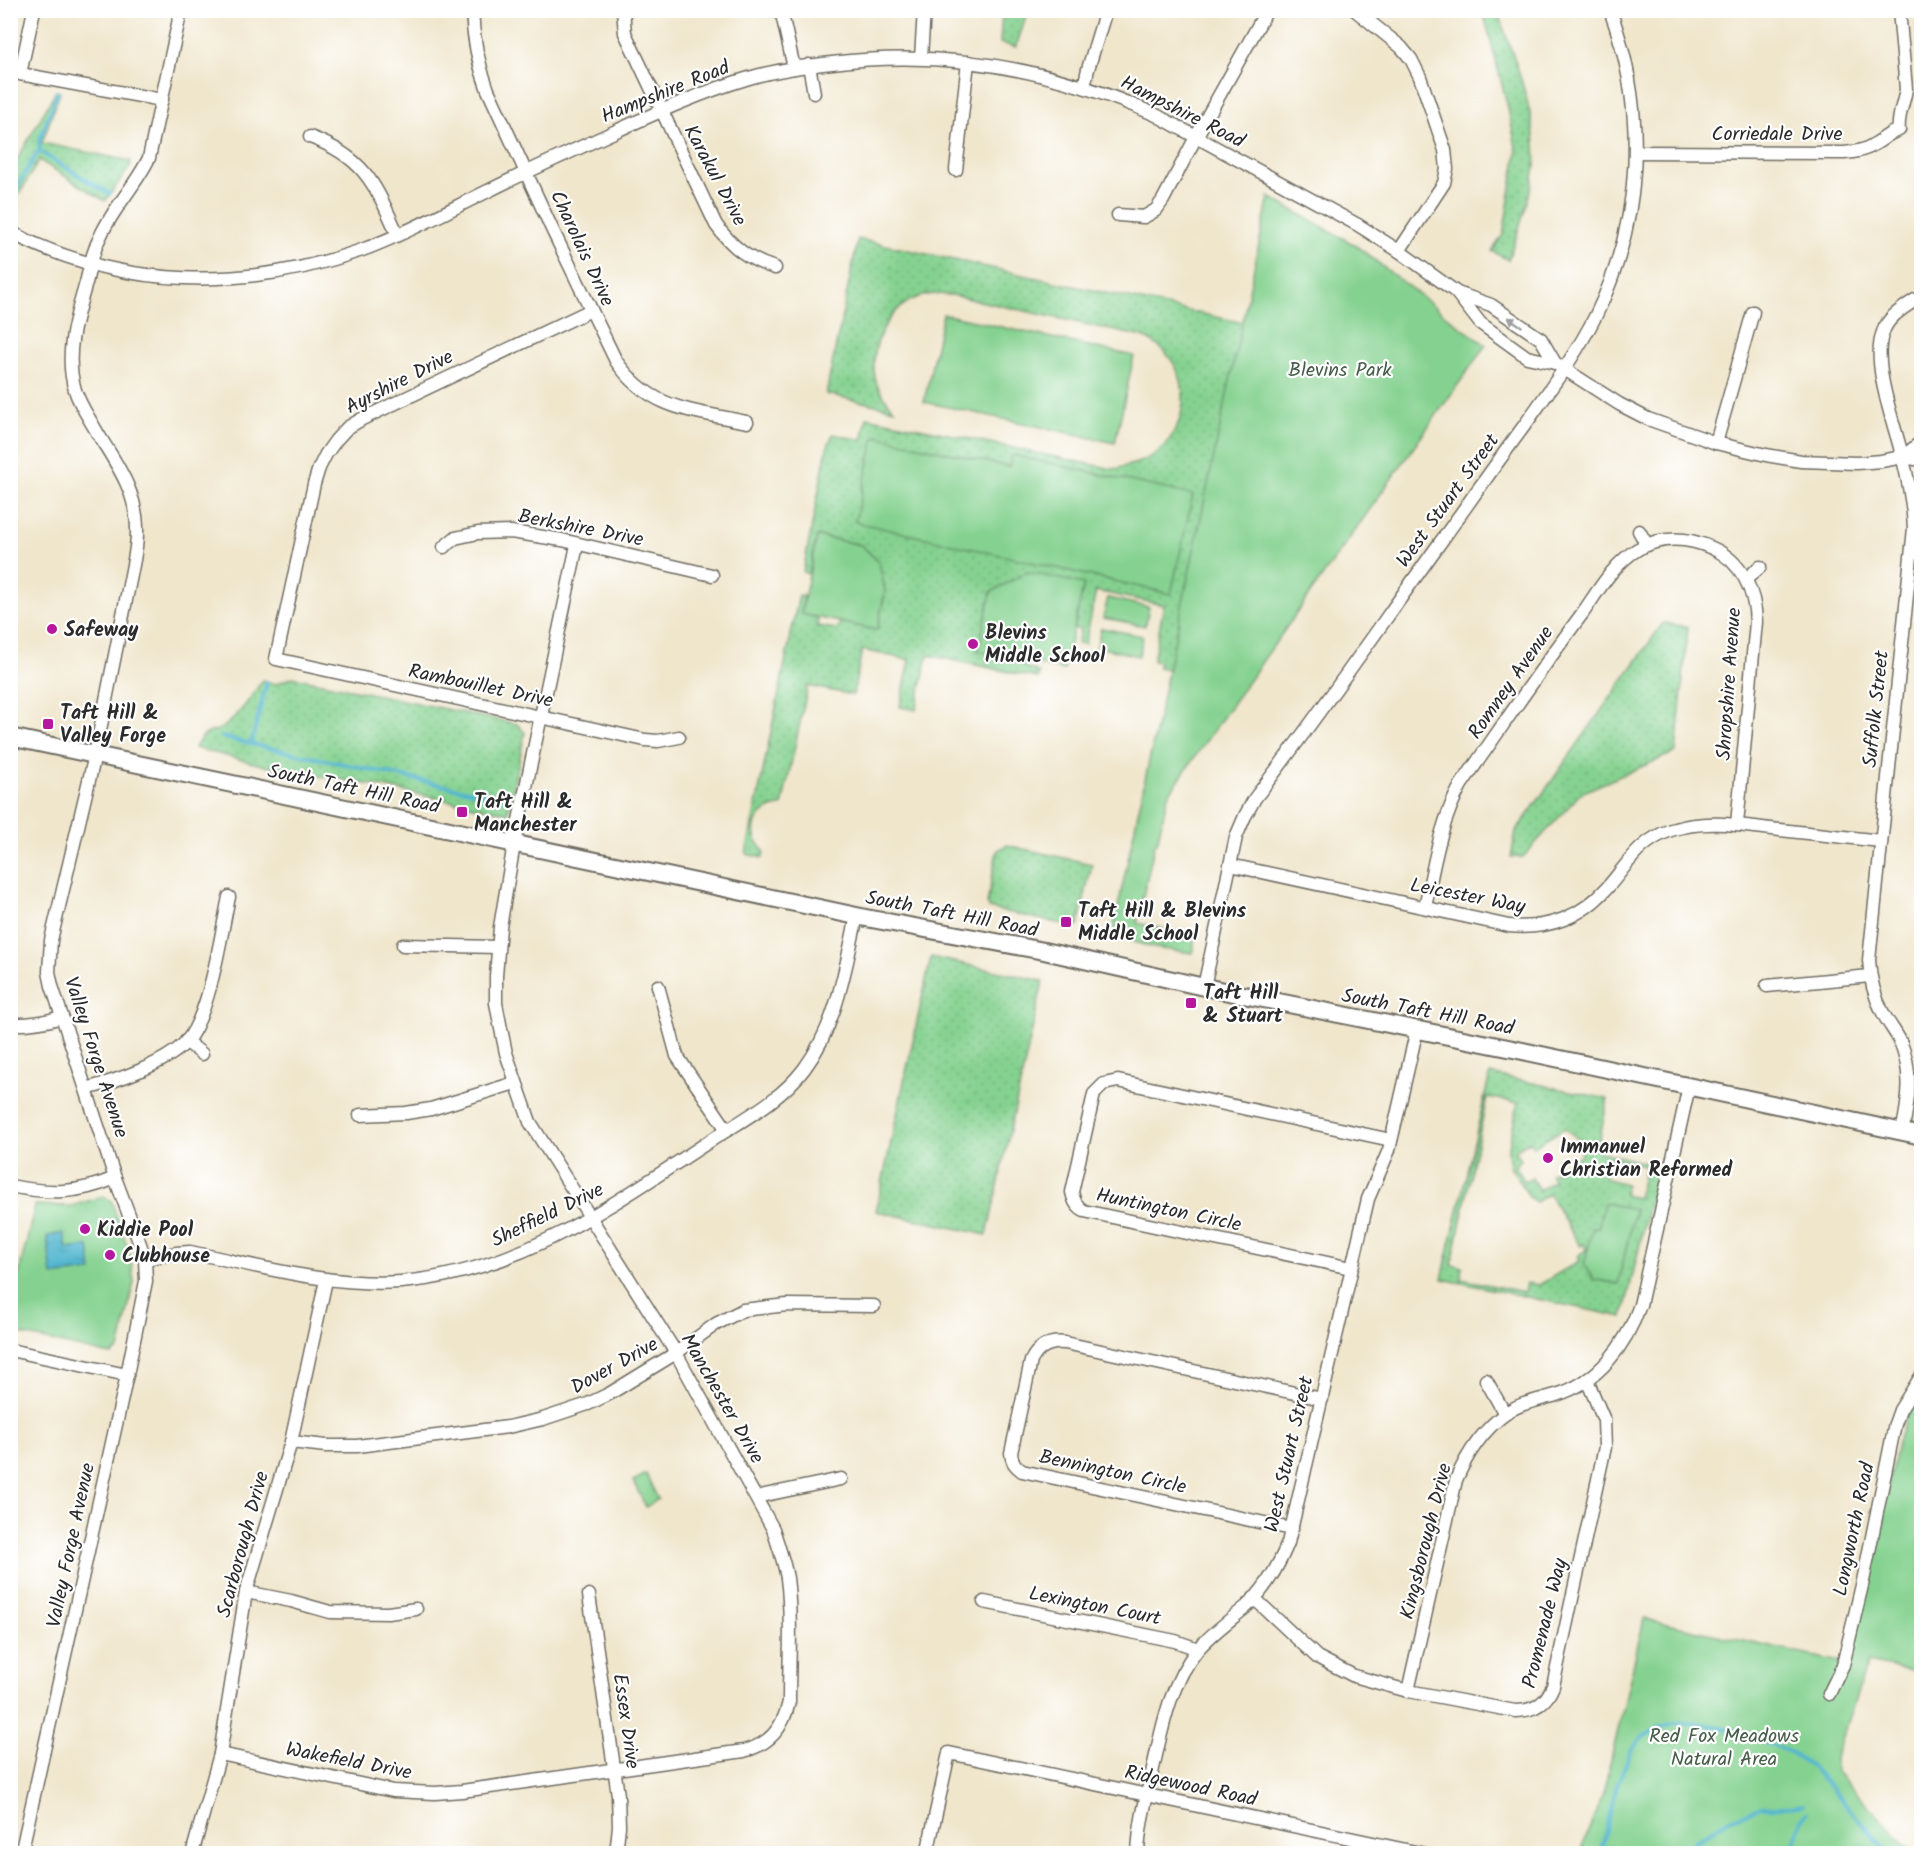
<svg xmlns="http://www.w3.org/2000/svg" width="1932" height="1864" font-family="Kalam,sans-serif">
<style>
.grass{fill:url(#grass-dots);stroke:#587e5e;stroke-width:1.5;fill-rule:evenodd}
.park{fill:#85d290;stroke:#587e5e;stroke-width:1.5}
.water{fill:url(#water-ripples);stroke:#3e707d;stroke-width:1.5}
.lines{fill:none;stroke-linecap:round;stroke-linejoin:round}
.stream{stroke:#51b5cf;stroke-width:4}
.minor-casing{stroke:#706c63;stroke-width:15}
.secondary-casing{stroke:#706c63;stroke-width:20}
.minor{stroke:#fff;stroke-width:12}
.secondary{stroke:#fff;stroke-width:16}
.oneway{fill:#a0a0a0}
.poi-dot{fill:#b5179e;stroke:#fff;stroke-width:2}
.labels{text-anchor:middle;stroke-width:4.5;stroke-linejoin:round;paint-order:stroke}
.street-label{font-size:20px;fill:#2b2b2b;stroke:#fff}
.park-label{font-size:20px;fill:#465d49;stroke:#fff}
.poi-label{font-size:20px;font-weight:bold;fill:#2b2b2b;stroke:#fff;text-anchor:start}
</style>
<defs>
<pattern id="grass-dots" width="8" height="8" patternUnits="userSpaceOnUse" patternTransform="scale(1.5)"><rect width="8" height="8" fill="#85d290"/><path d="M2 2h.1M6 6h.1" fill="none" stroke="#73b47c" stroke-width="1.8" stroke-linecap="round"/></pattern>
<pattern id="water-ripples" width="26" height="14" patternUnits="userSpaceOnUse" patternTransform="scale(1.5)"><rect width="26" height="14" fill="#51b5cf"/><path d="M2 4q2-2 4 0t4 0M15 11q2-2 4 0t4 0" fill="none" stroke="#4393a8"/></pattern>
</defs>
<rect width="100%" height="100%" fill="#fff"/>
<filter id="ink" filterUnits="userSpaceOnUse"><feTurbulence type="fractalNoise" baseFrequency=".0167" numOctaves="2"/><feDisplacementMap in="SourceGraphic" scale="12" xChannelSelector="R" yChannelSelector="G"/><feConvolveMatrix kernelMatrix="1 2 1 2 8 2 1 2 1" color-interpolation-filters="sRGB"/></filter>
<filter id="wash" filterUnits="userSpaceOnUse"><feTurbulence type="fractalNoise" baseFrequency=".008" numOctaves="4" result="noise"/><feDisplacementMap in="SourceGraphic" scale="24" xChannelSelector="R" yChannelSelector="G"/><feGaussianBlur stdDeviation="1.35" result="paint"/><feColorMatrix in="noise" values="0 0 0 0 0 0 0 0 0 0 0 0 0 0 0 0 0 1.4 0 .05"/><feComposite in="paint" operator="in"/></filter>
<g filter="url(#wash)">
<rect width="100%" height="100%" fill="#f0e6cc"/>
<!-- grass -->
<g class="grass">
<polygon points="1002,10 1028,11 1016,47 1000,43"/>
<path d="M1483,11H1497C1512,51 1540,124 1535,167C1530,199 1519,229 1508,260L1492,251L1503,235L1517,152L1508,108Z"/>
<polygon points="56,91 60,92 42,143 131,161 130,167 105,201 39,160 11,209 11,170"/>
<path d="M858,239L1249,324L1177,671L1158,667L1159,662L1153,661L1164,605L1096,591L1085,644L1077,643L1080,630L1074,628L1083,585L978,651L1025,661L1024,667L1035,670V672L1039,673L1038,678L928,655L916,710L900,707L910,660L862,650L853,695L808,686L782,806C756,807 745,834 764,851L763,858L746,854L799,595L804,596L801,614L818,618L817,626L838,629L840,622L877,630L885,592L879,562L861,545L817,536L809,574L803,572L827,448L833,434L862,440L867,417L1113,469C1127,466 1145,462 1156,453C1190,427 1193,374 1159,347C1155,343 1149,340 1143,337L952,295C946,295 939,294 933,294C892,297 866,344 876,382C879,392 887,401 894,409L826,394Z"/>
<polygon points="1663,623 1688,627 1676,752 1581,793 1523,857 1511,857 1516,831 1522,823"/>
<path d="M293,677L517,724L525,733L508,813L374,785L281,770L195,748C207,725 211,737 227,724C242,712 252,695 263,680L275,684Z"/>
<polygon points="1006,845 1092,864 1078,926 1075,927 988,908 987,904 997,851"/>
<polygon points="931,957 1043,981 987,1235 876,1211"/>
<path d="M1490,1074L1608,1099L1597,1151L1658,1166L1623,1317L1442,1279ZM1487,1097L1518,1103L1508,1151L1510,1166L1530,1198L1536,1202L1549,1194L1580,1246L1584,1244L1587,1249L1577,1256L1579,1261L1539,1285L1526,1283L1524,1292L1461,1279L1463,1267L1452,1264ZM1564,1128L1577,1138L1581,1155L1550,1175L1554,1181L1539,1190L1532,1178L1525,1182L1515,1165L1521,1160L1515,1150L1530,1141L1534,1147ZM1609,1158L1645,1166L1638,1198L1624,1195L1626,1184L1604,1178Z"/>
</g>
<!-- park -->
<g class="park">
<polygon points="1269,197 1355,245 1458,325 1486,345 1168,795 1157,843 1155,843 1137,923 1196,936 1192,953 1154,948 1112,935"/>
<polygon points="943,314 1134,356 1115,443 924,402"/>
<polygon points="875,436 1009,467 1012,455 1193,495 1171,594 855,522"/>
<polygon points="817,536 861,545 879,562 885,591 877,630 801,614"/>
<polygon points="1027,572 1084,584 1064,670 978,651 991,592"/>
<polygon points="1108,598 1149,607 1145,626 1103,618"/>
<polygon points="1101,628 1143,636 1139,656 1097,647"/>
<polygon points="102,1197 111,1200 130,1254 134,1282 119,1350 111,1355 11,1332 11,1307 35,1205 71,1206"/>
<polygon points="1604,1203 1635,1209 1618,1284 1593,1279 1584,1265 1593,1227 1598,1228"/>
<polygon points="1921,1385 1921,1673 1868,1662 1834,1761 1836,1771 1913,1853 1579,1854 1603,1794 1644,1619 1835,1661 1850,1662 1896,1449 1907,1412"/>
<polygon points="646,1474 658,1499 646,1507 633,1481"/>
</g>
<!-- water -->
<polygon class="water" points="64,1233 67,1249 89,1246 92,1271 52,1276 47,1236"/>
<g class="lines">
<!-- stream -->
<g class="stream">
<polyline points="58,92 39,141 40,152 110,194"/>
<polyline points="10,199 37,153 40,152"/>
<polyline points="222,737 251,744 267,682"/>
<polyline points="251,744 511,800"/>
<polyline points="1600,1854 1617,1785 1631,1751 1642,1738 1659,1727 1683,1723 1707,1724 1741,1732 1790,1752 1811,1766 1889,1854"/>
<polyline points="1688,1854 1695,1842 1727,1820 1761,1807 1789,1807 1803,1805"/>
<polyline points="1792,1854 1801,1822 1807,1812"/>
</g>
</g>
</g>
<g filter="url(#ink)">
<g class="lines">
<defs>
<g id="minor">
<polyline points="34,10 20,74 162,100"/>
<path d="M472,10C473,38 478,64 488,90L552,229L616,361C651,411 692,410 747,422"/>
<path d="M623,10L625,33L716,225C732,247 749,260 775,268"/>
<polyline points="781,10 794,68"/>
<polyline points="1355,10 1401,47 1411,59 1420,77 1445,150 1447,169 1444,183 1399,251"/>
<polyline points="921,58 924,10"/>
<polyline points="809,65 814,93"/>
<polyline points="1084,87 1088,69 1106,10"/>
<path d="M310,137C366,158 375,185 398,235"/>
<path d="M1636,152L1844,153C1854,152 1864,151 1873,145C1883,140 1888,133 1899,130C1897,117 1904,103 1906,89L1899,10"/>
<polyline points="956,170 968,62"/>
<polyline points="1118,215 1144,217 1156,210 1163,200 1196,137 1267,10"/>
<path d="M10,232C121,290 246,291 362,250C406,234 447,211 488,191C530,170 572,151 614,132C658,112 702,92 749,78C776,70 804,66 832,63C944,49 1054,69 1156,115L1358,225L1399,251L1456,292L1480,323L1527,357L1555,363L1619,404L1648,419L1716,443L1766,455L1801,461L1857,463L1881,461L1903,457L1922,460"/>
<polyline points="1457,293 1491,305 1541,339 1555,363"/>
<polyline points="591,310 362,419 347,428 336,440 326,454 319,468 314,484 276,659 645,740 658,741 679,737"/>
<polyline points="1716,443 1753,312"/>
<polyline points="1903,457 1922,441"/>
<polyline points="1639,531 1647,545"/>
<polyline points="444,547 455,538 478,533 511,532 562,540 712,575"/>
<polyline points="1746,579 1760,567"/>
<path d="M1230,865L1509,926C1547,930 1582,917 1607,888C1629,863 1638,842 1671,830C1707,818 1744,826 1780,830C1814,834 1847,837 1881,841"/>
<path d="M1425,907C1434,865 1440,823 1461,785C1501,728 1540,670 1582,614C1598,591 1613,564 1638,549C1661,536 1688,537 1712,548C1742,561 1755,591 1756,622L1737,824"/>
<polyline points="403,945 498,947"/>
<polyline points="658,986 677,1056 727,1130"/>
<polyline points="1767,986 1870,976"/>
<path d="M1204,987L1236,837L1245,816L1255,798C1320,714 1380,626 1442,540C1470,501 1498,461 1527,422C1551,388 1577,353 1596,315C1643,219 1647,110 1610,10"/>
<path d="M10,1024C29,1025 45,1022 62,1017"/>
<polyline points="186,1041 202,1054"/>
<path d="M86,1089C116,1081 165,1064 186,1042C210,1015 221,934 229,897"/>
<polyline points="360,1115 406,1113 431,1109 515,1083"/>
<path d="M1902,1132C1909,1101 1913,1071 1900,1041C1895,1031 1888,1023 1883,1013C1874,996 1870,979 1869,960L1914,528C1913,503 1908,479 1902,455C1894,423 1871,362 1883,332C1888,317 1902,309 1915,300"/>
<path d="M10,1186C50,1194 78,1194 115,1178"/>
<path d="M145,1259L176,1253L190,1252C259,1266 330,1287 401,1282C520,1272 610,1206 707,1143C740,1121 779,1102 804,1069C837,1025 845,969 857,916"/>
<path d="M1351,1268L1084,1211C1076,1206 1074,1201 1072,1192L1094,1094L1104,1084L1118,1081L1391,1140"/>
<polyline points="10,1350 127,1375"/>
<polyline points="1486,1380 1505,1414"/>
<polyline points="291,1442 326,1446 357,1446 508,1427 543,1419 588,1404 609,1394 676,1353 716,1324 743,1310 787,1305 874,1306"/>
<polyline points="756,1497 841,1479"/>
<path d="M1292,1529L1022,1471C1015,1466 1012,1462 1011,1453L1031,1361C1038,1347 1049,1341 1065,1343L1322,1399"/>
<polyline points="246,1592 291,1601 330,1612 388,1613 416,1609"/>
<polyline points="589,1595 618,1795 619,1826 616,1854"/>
<path d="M1254,1598L1317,1657L1354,1676L1408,1691L1515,1711C1534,1711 1546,1704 1553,1686L1605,1447L1604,1420L1587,1380"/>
<polyline points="984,1602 1175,1641 1198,1649"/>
<path d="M1408,1691L1456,1480C1467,1454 1482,1431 1505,1414C1519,1403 1539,1400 1556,1395C1599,1382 1626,1345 1640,1305L1689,1086"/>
<polyline points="1829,1694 1843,1665 1863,1581 1895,1424 1900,1410 1922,1375"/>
<path d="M220,1754L393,1791L435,1793L462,1791L744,1751C770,1744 783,1728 789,1702C789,1661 792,1618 787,1578C784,1561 778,1545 773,1529L676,1353L530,1122L506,1053L500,1024L496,1003V976L500,927L514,844L577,545"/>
<path d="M21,1854L127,1375L146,1281L145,1259L140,1244L115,1178L52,986L49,972L51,940L95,755L133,565C135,555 137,544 137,533C138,494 118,466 98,434C90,419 80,406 75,390C64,354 76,317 86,283C90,266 93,250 101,235C114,207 136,185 149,158L181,10"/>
<polyline points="192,1854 220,1754 246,1592 291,1442 326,1280"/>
<polyline points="927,1854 949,1753 1425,1854"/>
<path d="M1138,1854C1139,1826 1146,1799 1152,1773C1162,1729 1169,1685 1198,1649C1212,1633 1229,1621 1246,1607C1265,1590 1278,1567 1288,1543L1368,1199L1389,1150L1417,1029"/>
</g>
<polyline id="secondary" points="10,737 866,918 1044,951 1204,987 1518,1050 1922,1136"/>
</defs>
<!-- minor casing -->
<use href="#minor" class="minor-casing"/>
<!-- secondary casing -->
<use href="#secondary" class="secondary-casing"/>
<!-- minor -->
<use href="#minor" class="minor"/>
<!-- secondary -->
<use href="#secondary" class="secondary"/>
</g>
<!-- one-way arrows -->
<defs><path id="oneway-solid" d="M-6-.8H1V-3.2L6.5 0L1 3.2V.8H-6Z" transform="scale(1.5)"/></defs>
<use class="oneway" href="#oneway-solid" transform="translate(1515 322) rotate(-146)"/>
</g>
<!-- markers -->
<g class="poi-dot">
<circle cx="52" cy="629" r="6"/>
<circle cx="973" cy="644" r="6"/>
<rect x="42" y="718" width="12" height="12" rx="3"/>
<rect x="456" y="806" width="12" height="12" rx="3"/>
<rect x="1060" y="916" width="12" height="12" rx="3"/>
<rect x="1185" y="997" width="12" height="12" rx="3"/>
<circle cx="1548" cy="1158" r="6"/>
<circle cx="85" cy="1229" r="6"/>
<circle cx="110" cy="1255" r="6"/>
</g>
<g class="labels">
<!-- street labels -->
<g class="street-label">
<text transform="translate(665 91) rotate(-22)" y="7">Hampshire Road</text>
<text transform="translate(1183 111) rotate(27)" y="7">Hampshire Road</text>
<text x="1777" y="140">Corriedale Drive</text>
<text transform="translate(716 175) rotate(62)" y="7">Karakul Drive</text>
<text transform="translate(583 248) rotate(65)" y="7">Charolais Drive</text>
<text transform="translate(399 381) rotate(-27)" y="7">Ayrshire Drive</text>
<text transform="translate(1447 500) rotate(-54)" y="7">West Stuart Street</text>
<text transform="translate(581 527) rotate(11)" y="7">Berkshire Drive</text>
<text transform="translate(1510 682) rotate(-55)" y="7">Romney Avenue</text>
<text transform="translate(1728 684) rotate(-86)" y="7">Shropshire Avenue</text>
<text transform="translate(481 685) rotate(12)" y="7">Rambouillet Drive</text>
<text transform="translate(1875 709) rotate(-84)" y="7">Suffolk Street</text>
<text transform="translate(354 788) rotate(12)" y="7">South Taft Hill Road</text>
<text transform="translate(1468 895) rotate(11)" y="7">Leicester Way</text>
<text transform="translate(952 913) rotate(11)" y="7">South Taft Hill Road</text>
<text transform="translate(1428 1011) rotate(11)" y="7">South Taft Hill Road</text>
<text transform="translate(97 1057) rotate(72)" y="7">Valley Forge Avenue</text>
<text transform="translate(1169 1209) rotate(12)" y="7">Huntington Circle</text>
<text transform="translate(547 1214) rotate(-26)" y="7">Sheffield Drive</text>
<text transform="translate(614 1365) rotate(-29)" y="7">Dover Drive</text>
<text transform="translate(723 1398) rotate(60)" y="7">Manchester Drive</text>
<text transform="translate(1288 1454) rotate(-77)" y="7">West Stuart Street</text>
<text transform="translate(1113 1471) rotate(12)" y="7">Bennington Circle</text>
<text transform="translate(1853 1529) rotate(-78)" y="7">Longworth Road</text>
<text transform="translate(1425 1541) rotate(-76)" y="7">Kingsborough Drive</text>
<text transform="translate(242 1544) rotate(-75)" y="7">Scarborough Drive</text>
<text transform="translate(70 1545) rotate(-78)" y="7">Valley Forge Avenue</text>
<text transform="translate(1095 1605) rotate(11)" y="7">Lexington Court</text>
<text transform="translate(1544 1623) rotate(-76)" y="7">Promenade Way</text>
<text transform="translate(627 1721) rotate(82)" y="7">Essex Drive</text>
<text transform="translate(349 1760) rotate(11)" y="7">Wakefield Drive</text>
<text transform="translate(1191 1785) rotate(12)" y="7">Ridgewood Road</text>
</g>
<!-- park labels -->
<g class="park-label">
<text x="1340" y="376">Blevins Park</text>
<text x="1724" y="1742">Red Fox Meadows<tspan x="1724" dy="23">Natural Area</tspan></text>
</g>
<!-- poi labels -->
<g class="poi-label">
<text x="64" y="636">Safeway</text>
<text x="985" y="639">Blevins<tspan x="985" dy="23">Middle School</tspan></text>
<text x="60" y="719">Taft Hill &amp;<tspan x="60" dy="23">Valley Forge</tspan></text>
<text x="474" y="808">Taft Hill &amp;<tspan x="474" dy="23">Manchester</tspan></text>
<text x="1078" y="917">Taft Hill &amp; Blevins<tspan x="1078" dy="23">Middle School</tspan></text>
<text x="1203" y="999">Taft Hill<tspan x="1203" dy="23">&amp; Stuart</tspan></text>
<text x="1560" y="1153">Immanuel<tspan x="1560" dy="23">Christian Reformed</tspan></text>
<text x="97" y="1236">Kiddie Pool</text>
<text x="122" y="1262">Clubhouse</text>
</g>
</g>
<!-- margin -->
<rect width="1932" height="1864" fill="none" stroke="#fff" stroke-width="36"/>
</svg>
